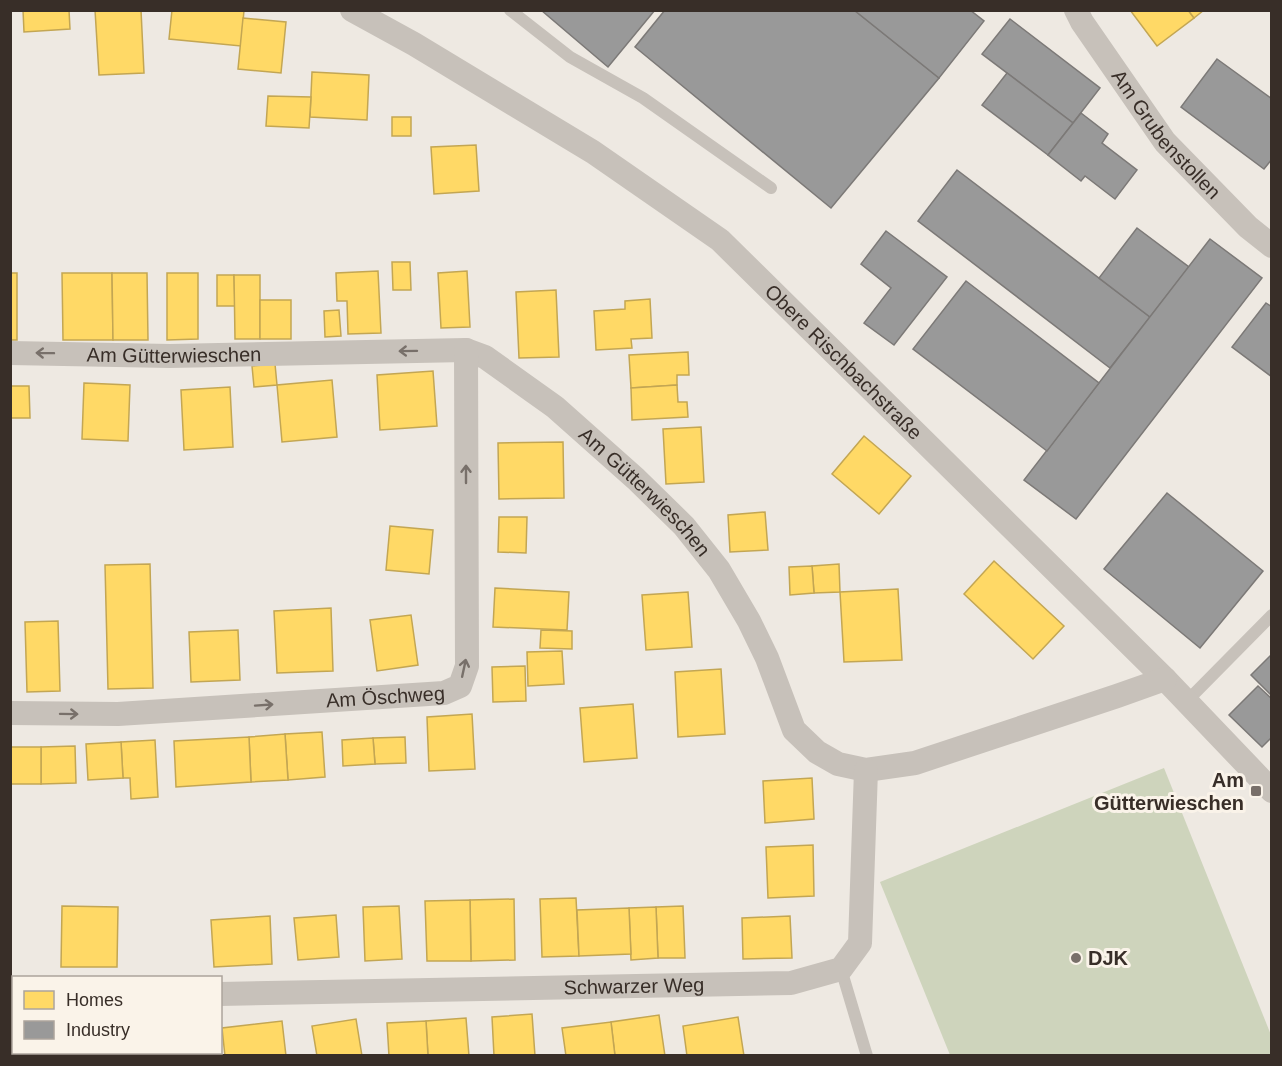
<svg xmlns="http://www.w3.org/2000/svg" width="1282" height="1066" font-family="Helvetica,sans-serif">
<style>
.green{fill:#ced4bc}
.homes{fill:#ffd966;stroke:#c3a653;stroke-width:1.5}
.industry{fill:#999;stroke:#7c7977;stroke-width:1.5}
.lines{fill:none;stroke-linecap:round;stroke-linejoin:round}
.lane{stroke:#c7c1ba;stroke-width:12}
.street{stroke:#c7c1ba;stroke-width:24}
.oneway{stroke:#78706a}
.poi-dot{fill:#786f69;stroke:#faf3e9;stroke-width:2}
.labels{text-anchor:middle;stroke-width:6;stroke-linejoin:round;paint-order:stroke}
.street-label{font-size:20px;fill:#382e28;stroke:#faf3e9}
.poi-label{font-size:20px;font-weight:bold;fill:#382e28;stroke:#faf3e9;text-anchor:end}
</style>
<rect width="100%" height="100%" fill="#eee9e2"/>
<!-- green -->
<polygon class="green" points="1164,768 1271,1035 1271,1055 950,1055 880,882"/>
<!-- homes -->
<g class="homes">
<polygon points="23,10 69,10 70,29 24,32"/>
<polygon points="95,10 141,10 144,73 99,75"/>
<polygon points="172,10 244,10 241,46 169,39"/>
<polygon points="1130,10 1188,10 1194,18 1157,46"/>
<polygon points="1188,10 1204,10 1194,18"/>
<polygon points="243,18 286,22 281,73 238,69"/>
<polygon points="312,72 369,75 367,120 310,117"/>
<polygon points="268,96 311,97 309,128 266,126"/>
<rect x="392" y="117" width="19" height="19"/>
<polygon points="476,145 479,191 434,194 431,147"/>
<polygon points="392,262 410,262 411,290 393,290"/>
<polygon points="378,271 381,333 348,334 347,301 337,301 336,273"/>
<polygon points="467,271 470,327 441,328 438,273"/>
<rect x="10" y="273" width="7" height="67"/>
<polygon points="62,273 112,273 113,340 63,340"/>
<polygon points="112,273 147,273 148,340 113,340"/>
<polygon points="167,273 198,273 198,339 167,340"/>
<polygon points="217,275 234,275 235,306 217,306"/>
<polygon points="234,275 260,275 260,339 235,339"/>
<polygon points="556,290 559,357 519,358 516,292"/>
<polygon points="650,299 652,338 631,339 632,348 596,350 594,311 625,309 625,301"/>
<rect x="260" y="300" width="31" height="39"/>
<polygon points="339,310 341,336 325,337 324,311"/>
<polygon points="688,352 689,375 677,375 677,385 631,388 629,355"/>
<polygon points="275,364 277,385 254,387 252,366"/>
<polygon points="433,371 437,426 380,430 377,375"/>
<polygon points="332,380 337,437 282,442 277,385"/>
<polygon points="84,383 130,385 128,441 82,439"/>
<polygon points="677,385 678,402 687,402 688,417 632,420 631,388"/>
<polygon points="10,386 29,386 30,418 10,418"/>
<polygon points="230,387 233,447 184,450 181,390"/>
<polygon points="701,427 704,482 666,484 663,429"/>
<polygon points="864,436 911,476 879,514 832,474"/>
<polygon points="563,442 564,498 499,499 498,443"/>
<polygon points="765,512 768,550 730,552 728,515"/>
<polygon points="499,517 527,517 526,553 498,552"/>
<polygon points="390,526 433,530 429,574 386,570"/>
<polygon points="994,561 1064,626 1033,659 964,594"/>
<polygon points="150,564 153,688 108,689 105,565"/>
<polygon points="839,564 840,592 814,593 812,566"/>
<polygon points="812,566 814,593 790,595 789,567"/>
<polygon points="495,588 569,592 567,630 493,627"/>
<polygon points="898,589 902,660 844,662 840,592"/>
<polygon points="688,592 692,647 646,650 642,595"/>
<polygon points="331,608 333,671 277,673 274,611"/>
<polygon points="411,615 418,665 377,671 370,620"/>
<polygon points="58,621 60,691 27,692 25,622"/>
<polygon points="238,630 240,680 191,682 189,632"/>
<polygon points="541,630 572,631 572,649 540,648"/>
<polygon points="562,651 564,684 528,686 527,652"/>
<polygon points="525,666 526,701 493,702 492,667"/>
<polygon points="721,669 725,734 678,737 675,672"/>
<polygon points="633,704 637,758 584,762 580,708"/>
<polygon points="472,714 475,769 429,771 427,717"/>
<polygon points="322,732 325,777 288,780 285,734"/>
<polygon points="285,734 288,780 251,782 249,737"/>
<polygon points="249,737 251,782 176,787 174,741"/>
<polygon points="405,737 406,763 375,764 373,738"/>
<polygon points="373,738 375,764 343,766 342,740"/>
<polygon points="155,740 158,797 131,799 130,778 123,778 121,742"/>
<polygon points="121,742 123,778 88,780 86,744"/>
<polygon points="75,746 76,783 41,784 41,747"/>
<rect x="10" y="747" width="31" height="37"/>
<polygon points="812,778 814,819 765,823 763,781"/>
<polygon points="813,845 814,896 768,898 766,847"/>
<polygon points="576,898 579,956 542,957 540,899"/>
<polygon points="514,899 515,960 471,961 470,900"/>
<polygon points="470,900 471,961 427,961 425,901"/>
<polygon points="62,906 118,907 117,967 61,967"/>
<polygon points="399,906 402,959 365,961 363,907"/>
<polygon points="683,906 685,958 658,958 656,907"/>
<polygon points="656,907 658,958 631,960 629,908"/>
<polygon points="629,908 631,954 579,956 577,910"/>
<polygon points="336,915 339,957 298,960 294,918"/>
<polygon points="270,916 272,964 214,967 211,920"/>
<polygon points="790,916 792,958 743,959 742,918"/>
<polygon points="532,1014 535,1056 494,1056 492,1017"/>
<polygon points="659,1015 665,1056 615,1056 611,1022"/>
<polygon points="738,1017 744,1056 687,1056 683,1026"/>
<polygon points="466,1018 469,1056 428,1056 426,1021"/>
<polygon points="356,1019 362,1056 317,1056 312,1026"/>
<polygon points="282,1021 286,1056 225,1056 222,1028"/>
<polygon points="426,1021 428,1056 389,1056 387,1023"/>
<polygon points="611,1022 615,1056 566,1056 562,1028"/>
<rect x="71" y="1052" width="64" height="4"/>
<rect x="155" y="1052" width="50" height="4"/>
</g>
<!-- industry -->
<g class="industry">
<polygon points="541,10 655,10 608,67"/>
<polygon points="665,10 854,10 939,78 831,208 635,47"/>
<polygon points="854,10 970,10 984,21 939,78"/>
<polygon points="1010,19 1100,88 1073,123 982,54"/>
<polygon points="1217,59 1272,99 1272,159 1264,169 1181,107"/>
<polygon points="1007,73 1073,123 1048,155 982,105"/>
<polygon points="1081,113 1108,134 1102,143 1137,170 1115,199 1085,176 1081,181 1048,155"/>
<polygon points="957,170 1150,317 1110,368 918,221"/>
<polygon points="1137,228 1189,267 1150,317 1099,278"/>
<polygon points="886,231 947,277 894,345 864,323 891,288 861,264"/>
<polygon points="1210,239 1262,278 1076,519 1024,480"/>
<polygon points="966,281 1099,383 1047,451 913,349"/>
<polygon points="1266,303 1272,307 1272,377 1232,347"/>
<polygon points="1167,493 1263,571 1200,648 1104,569"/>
<polygon points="1272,654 1272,696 1251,675"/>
<polygon points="1258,686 1272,699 1272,737 1262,747 1229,715"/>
</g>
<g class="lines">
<!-- lane -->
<g class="lane">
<polyline points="510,10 570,57 643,98 771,188"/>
<polyline points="1187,701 1272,615"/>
<polyline points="841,969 867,1056"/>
</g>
<!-- street -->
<g class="street">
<path id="s1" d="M352,10L414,44L593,152L720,240L1165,679L1272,791"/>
<path id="s2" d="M1076,10L1082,22L1165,142L1248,227L1272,246"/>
<path id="s3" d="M10,353L170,356L466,350L485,357L555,407L636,479L684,526L719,570L749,621L767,658L794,730L817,752L838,764L866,770L915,763L1117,696L1165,679"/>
<path id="s4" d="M10,713L118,714L444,693L460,686L467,666L466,350"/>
<path id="s5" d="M220,994L791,983L841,969L860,943L866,770"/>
</g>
</g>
<!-- one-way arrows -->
<defs><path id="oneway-shaft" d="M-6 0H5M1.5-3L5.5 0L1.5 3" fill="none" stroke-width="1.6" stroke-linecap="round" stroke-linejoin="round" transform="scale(1.5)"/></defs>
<g class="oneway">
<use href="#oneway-shaft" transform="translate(408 351) rotate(179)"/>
<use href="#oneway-shaft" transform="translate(45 353) rotate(-179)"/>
<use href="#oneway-shaft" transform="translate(466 474) rotate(-90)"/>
<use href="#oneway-shaft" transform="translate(464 668) rotate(-78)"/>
<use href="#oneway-shaft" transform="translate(264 705) rotate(-4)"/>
<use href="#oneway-shaft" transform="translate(69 714) rotate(1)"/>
</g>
<!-- markers -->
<g class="poi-dot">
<rect x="1250" y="785" width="12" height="12" rx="3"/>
<circle cx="1076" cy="958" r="6"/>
</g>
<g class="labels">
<!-- street labels -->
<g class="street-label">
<text dy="7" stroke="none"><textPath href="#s2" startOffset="154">Am Grubenstollen</textPath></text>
<text dy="7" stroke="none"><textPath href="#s3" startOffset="164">Am Gütterwieschen</textPath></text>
<text dy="7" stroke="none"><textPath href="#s1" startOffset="608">Obere Rischbachstraße</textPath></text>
<text dy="7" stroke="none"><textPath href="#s3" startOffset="686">Am Gütterwieschen</textPath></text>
<text dy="7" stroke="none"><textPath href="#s4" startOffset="376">Am Öschweg</textPath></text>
<text dy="7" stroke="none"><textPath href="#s5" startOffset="414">Schwarzer Weg</textPath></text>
</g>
<!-- poi labels -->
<g class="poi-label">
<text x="1244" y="787">Am<tspan x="1244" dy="23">Gütterwieschen</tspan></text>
<text x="1088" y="965" text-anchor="start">DJK</text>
</g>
</g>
<!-- border -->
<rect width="1282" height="1066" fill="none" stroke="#382e28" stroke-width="24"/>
<!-- legend -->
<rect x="12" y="976" width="210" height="78" fill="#faf3e9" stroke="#aca49c" stroke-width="1.5"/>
<rect x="24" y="991" width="30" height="18" fill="#ffd966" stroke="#aca49c" stroke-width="1.5"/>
<text x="66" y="1006" font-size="18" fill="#382e28">Homes</text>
<rect x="24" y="1021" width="30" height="18" fill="#999999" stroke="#aca49c" stroke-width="1.5"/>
<text x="66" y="1036" font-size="18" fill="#382e28">Industry</text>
</svg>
